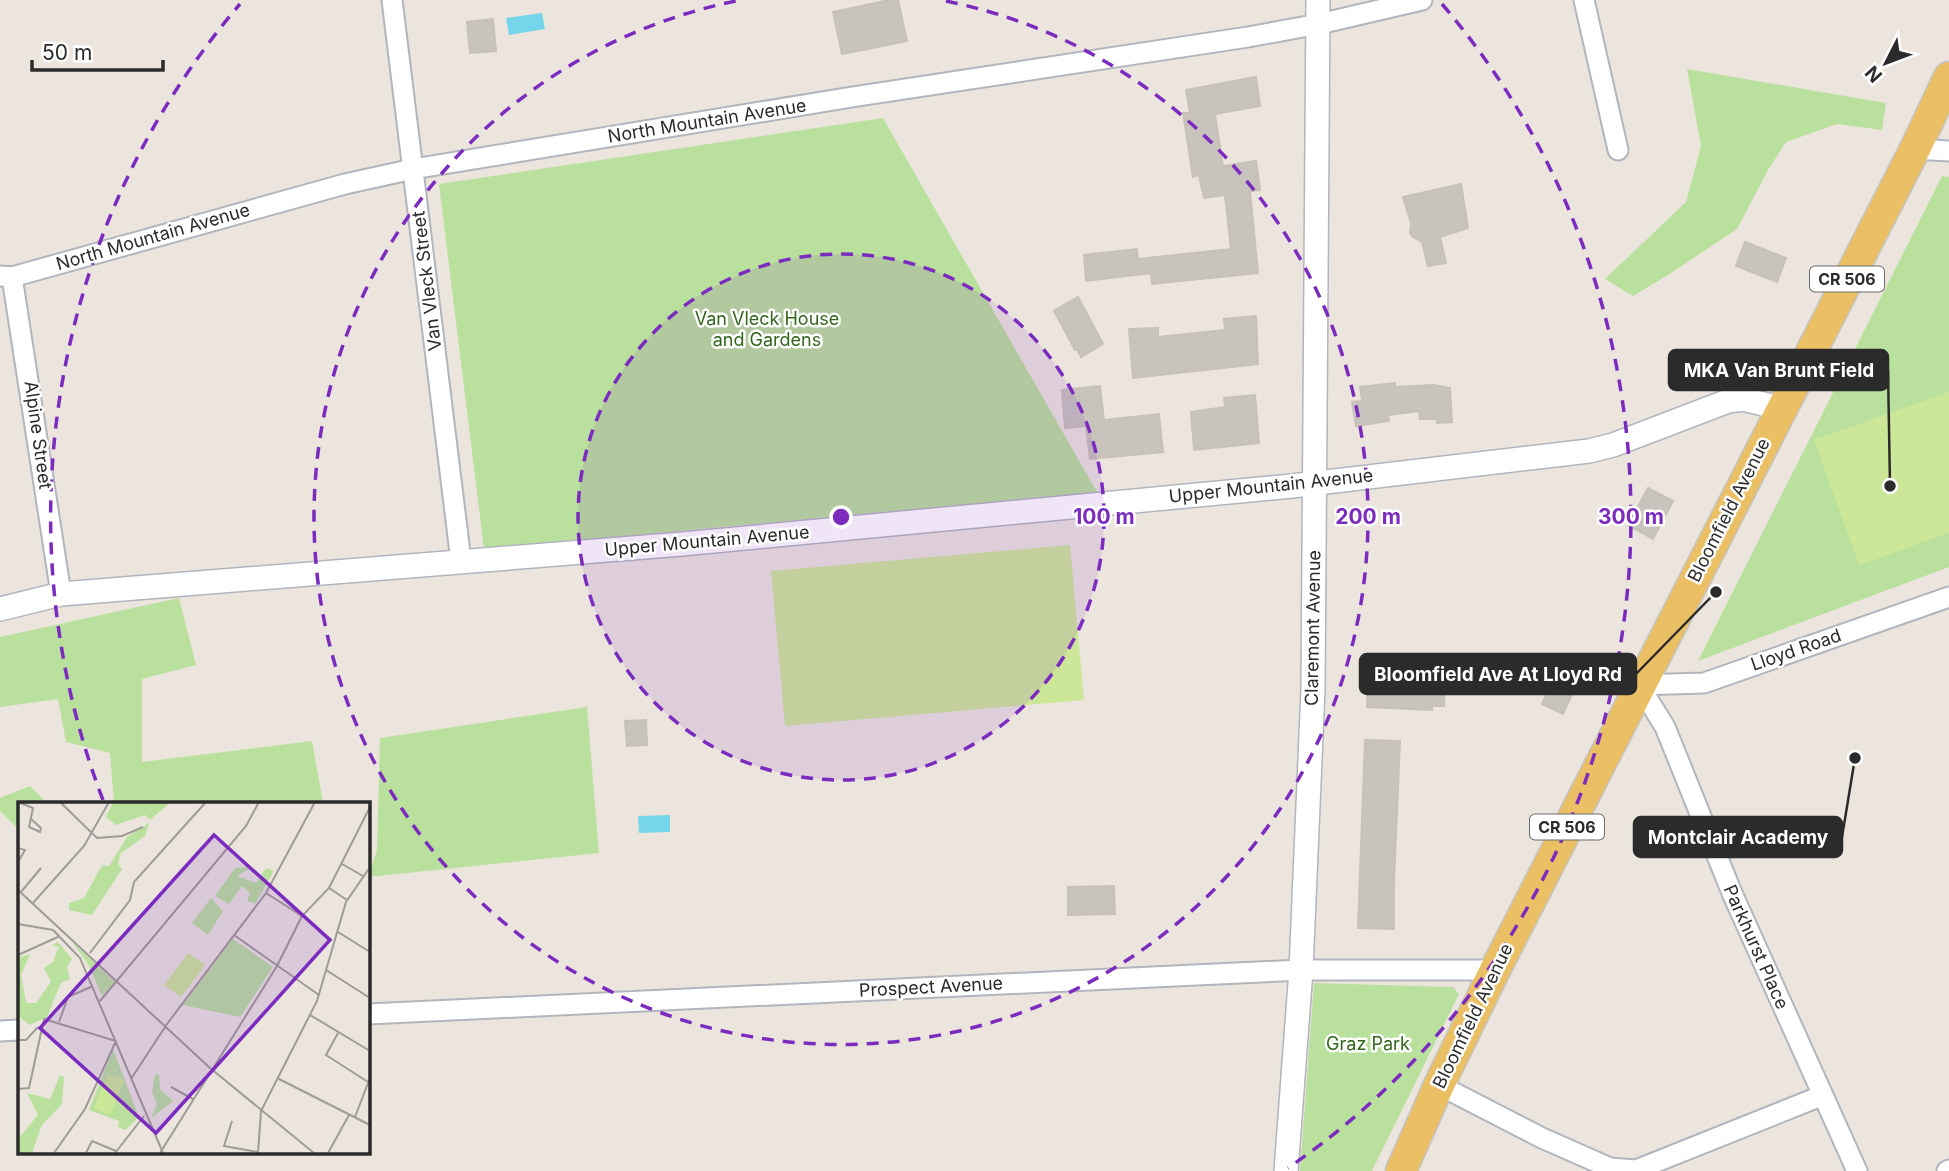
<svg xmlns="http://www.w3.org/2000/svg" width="1949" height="1171" font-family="Inter,sans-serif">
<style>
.green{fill:#bae09d}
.pitch{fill:#cde799}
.water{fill:#76d5ea}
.building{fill:#c8c3bc;stroke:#c8c1b7;stroke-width:2}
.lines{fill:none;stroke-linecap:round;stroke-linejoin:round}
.minor-casing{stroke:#b1b5be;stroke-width:23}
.tertiary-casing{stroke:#b1b5be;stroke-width:26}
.primary-casing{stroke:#c4c4c4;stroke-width:33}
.minor{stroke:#fff;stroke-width:19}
.tertiary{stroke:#fff;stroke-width:23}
.primary{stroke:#ebc064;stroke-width:30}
.ring{fill:none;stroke:#7b2cbf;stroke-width:3.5;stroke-dasharray:12 9}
.labels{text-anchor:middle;stroke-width:5;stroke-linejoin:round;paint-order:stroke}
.shield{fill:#fff;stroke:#6b6b6b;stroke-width:2}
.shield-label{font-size:16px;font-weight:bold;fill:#2b2b2b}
.street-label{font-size:18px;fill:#2b2b2b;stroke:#fff}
.park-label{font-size:18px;fill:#33661d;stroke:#fff}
.inset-road{fill:none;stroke:#9f9b96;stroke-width:2}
.view{fill:#7b2cbf;fill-opacity:0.15;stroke:#7b2cbf;stroke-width:3.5}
.inset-edge{fill:none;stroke:#2b2b2b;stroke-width:3.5}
.centre{fill:#7b2cbf;stroke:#fff;stroke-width:3.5}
.ring-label{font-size:21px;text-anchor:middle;font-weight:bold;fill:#7b2cbf;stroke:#fff;stroke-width:5;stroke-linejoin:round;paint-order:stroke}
.leader{fill:none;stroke:#2b2b2b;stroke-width:2.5}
.callout-dot{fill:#2b2b2b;stroke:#fff;stroke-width:2.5}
.callout{fill:#2b2b2b;stroke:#2b2b2b;stroke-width:2.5}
.callout-label{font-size:19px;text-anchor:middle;font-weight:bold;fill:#fff}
</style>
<rect width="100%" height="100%" fill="#ece5de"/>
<!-- green -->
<g class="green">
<polygon points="1687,69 1886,103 1882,130 1837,124 1786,142 1768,170 1737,229 1668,275 1633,296 1605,279 1686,202 1701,146"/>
<polygon points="883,118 1097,492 484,549 439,184"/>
<polygon points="1942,176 1949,177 1949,567 1698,661"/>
<polygon points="179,598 196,665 142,679 142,762 312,741 323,803 114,803 110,753 66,742 58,699 0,707 0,637"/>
<polygon points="587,707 599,853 368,877 377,850 380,738"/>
<polygon points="30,786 47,803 19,804 19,830 0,811 0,798"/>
<polygon points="1314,983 1453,987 1459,994 1372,1171 1300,1171"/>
</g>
<!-- pitch -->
<g class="pitch">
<polygon points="1949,392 1949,533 1859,565 1814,440"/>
<polygon points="1070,545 1084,700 785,726 771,571"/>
</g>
<!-- water -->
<g class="water">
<polygon points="542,13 545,29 509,35 506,18"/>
<polygon points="670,815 670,832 639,833 638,816"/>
</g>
<!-- building -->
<g class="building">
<polygon points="889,0 898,0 907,41 842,54 833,12"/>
<polygon points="493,19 496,51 470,53 467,22"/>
<polygon points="1256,77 1260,106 1215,114 1223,166 1256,161 1260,190 1250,191 1258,273 1152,284 1151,273 1086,281 1084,255 1137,249 1138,259 1231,249 1225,195 1204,198 1199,175 1193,177 1183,113 1190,113 1186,90"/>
<polygon points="1461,184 1468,228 1440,237 1446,263 1428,266 1422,242 1413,237 1410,233 1411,223 1403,197"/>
<polygon points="1745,242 1786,258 1777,282 1736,266"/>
<polygon points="1078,297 1103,344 1081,357 1077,349 1075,350 1054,311"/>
<polygon points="1256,316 1258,364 1133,378 1129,329 1158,328 1158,337 1225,330 1224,319"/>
<polygon points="1395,383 1395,387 1433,385 1450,388 1452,422 1437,423 1437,419 1420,419 1419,411 1388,415 1389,421 1356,426 1352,402 1362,401 1360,387"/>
<polygon points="1100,386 1104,420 1159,414 1163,452 1090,459 1086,426 1065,428 1062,390"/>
<polygon points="1255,395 1259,443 1194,450 1191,412 1225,407 1224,398"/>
<polygon points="1648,488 1673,501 1653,539 1628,525"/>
<polygon points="1558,669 1579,679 1563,714 1542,704"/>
<polygon points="1368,679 1445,683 1444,706 1432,706 1432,710 1367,707"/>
<polygon points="646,720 647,745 627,746 625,721"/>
<polygon points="1365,740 1400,741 1394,881 1394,929 1358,928"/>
<polygon points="1114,886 1115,914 1068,915 1068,887"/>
</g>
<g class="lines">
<defs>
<g id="minor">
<polyline points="392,0 461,561"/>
<polyline points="1584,0 1618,150"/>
<polyline points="1915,149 1949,151"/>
<polyline points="0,276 12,277 345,184 413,169 852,97 1248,37 1319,24 1422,0"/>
<polyline points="12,277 61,594"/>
<polyline points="368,1014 1301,970 1495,970"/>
<polyline points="0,1031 19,1030"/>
<polyline points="1439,1085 1542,1138 1610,1168 1636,1170 1821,1096"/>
<polyline points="1857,1171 1732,893 1665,727 1639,685 1704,683 1949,597"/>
<polyline points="1947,1171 1949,1170"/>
</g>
<g id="tertiary">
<polyline points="0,609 61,594 682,544 1292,486 1589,451 1613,445 1728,401 1743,399 1780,408"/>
<polyline points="1286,1171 1301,970 1313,689 1318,0"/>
</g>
<polyline id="primary" points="1401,1171 1439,1085 1495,970 1915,149 1949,77"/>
</defs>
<!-- minor casing -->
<use href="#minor" class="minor-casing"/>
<!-- tertiary casing -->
<use href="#tertiary" class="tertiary-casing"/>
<!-- primary casing -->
<use href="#primary" class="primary-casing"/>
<!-- minor -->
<use href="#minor" class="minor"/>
<!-- tertiary -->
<use href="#tertiary" class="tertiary"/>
<!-- primary -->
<use href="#primary" class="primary"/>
</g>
<!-- distance rings -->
<circle cx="841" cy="517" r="263" fill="#7b2cbf" fill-opacity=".12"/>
<g class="ring">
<circle cx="841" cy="517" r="263"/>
<path d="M946 1A527 527 0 1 1 736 1"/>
<path d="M103 800A790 790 0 0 1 240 4M1442 4A790 790 0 0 1 1288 1168"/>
</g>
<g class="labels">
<!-- shield labels -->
<g class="shield">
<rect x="1810" y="266.5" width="74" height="25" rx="5"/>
<rect x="1530" y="814.5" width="74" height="25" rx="5"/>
</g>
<g class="shield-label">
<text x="1847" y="285">CR 506</text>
<text x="1567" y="833">CR 506</text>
</g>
<!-- street labels -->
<g class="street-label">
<text transform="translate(707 121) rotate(-9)" y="6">North Mountain Avenue</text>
<text transform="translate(153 237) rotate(-16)" y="6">North Mountain Avenue</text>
<text transform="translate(427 281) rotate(-97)" y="6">Van Vleck Street</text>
<text transform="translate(38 435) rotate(82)" y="6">Alpine Street</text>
<text transform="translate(1271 486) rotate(-6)" y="6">Upper Mountain Avenue</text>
<text transform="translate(1729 510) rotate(-63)" y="6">Bloomfield Avenue</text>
<text transform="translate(707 541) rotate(-5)" y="6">Upper Mountain Avenue</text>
<text transform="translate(1313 628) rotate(-89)" y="6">Claremont Avenue</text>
<text transform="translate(1796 650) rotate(-19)" y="6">Lloyd Road</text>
<text transform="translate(1756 947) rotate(66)" y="6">Parkhurst Place</text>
<text transform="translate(931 987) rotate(-3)" y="6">Prospect Avenue</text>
<text transform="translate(1473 1016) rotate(-64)" y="6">Bloomfield Avenue</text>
</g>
<!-- park labels -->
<g class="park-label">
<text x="767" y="325">Van Vleck House<tspan x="767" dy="21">and Gardens</tspan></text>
<text x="1368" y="1050">Graz Park</text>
</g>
</g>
<!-- overview -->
<g transform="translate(18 802)">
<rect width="352" height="352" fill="#ece5de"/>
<path d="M95,0H153L132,18L127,13L98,23L88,15ZM131,21L127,34L103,51L100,62L104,67L74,113L51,108V101L66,96L84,63L91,64L109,35ZM234,65L219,74L238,81L248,66L256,69L237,102L229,98L232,91L224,84L211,102L197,94L217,66ZM193,96L205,109L190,133L174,121ZM215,137L255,165L222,215L165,203ZM40,140L54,157L49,165L52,177L43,181L29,215L12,223L0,214V156L12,152L3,173L8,201H18L33,180L26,166L35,160L41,145L34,143ZM54,140L97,180L84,194L70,162ZM95,247L121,315L107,328L100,325L101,319L71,308ZM141,272L142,287L155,299L133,316L139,302L134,290L137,273ZM42,273L46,275L44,302L24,323L14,351H0V337L20,313L9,291L32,297Z" fill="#bae09d"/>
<path d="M170,151L187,163L163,195L146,183ZM90,272L107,278L92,313L76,306Z" fill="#cde799"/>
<path class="inset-road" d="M0,0L15,6L11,25L22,30L23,26L13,17M42,0L79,36L104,34L125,25M0,46L7,48L0,60M324,62L345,74M311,86L329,98M0,88L192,266L296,351M3,90L23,66M248,91L284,114M15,101L66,44L91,0M0,122L35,128L62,156L145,351M320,130L352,150M216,133L301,193M72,151L112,98L116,80L188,0M0,153L42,134M308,168L352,196M82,199L228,24L241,0M292,213L352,249M41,220L50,195L75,184M320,231L308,253L350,280M0,238H8L20,225M259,276L352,323M113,277L149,222L248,91L297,0M153,285L175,297M0,287L11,286L26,217L98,239L67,307L36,351M337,315L352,276M214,319L206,344L240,350M68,351L74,339L98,349M97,351L126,314M142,351L259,164L284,114L311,86L352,5M240,351L243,309L299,199L328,100L352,65M310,351L331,313"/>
<path class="view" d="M196,33L312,138L138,331L22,226Z"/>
<rect width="352" height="352" class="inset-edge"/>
</g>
<circle cx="841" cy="517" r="10" class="centre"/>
<g class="ring-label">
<text x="1104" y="524">100 m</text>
<text x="1368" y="524">200 m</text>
<text x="1631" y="524">300 m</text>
</g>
<!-- callouts -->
<path class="leader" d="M1890 486L1888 370M1716 592L1636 674M1855 758L1842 837"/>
<g class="callout-dot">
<circle cx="1890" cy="486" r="7"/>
<circle cx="1716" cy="592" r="7"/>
<circle cx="1855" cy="758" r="7"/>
</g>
<g class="callout">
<rect x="1669" y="350" width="219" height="40" rx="7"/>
<rect x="1360" y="654" width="276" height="40" rx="7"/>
<rect x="1634" y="817" width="208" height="40" rx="7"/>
</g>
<g class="callout-label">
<text x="1779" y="377">MKA Van Brunt Field</text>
<text x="1498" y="681">Bloomfield Ave At Lloyd Rd</text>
<text x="1738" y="844">Montclair Academy</text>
</g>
<!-- north arrow -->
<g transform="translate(1886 63) rotate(228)" stroke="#ffffff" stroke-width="5" paint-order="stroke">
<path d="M0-5L12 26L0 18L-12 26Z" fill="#2b2b2b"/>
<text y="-10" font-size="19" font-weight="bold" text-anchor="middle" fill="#2b2b2b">N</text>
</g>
<!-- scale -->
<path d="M32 60v10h131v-10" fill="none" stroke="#2b2b2b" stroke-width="3.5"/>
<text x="42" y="60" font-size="21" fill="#2b2b2b" stroke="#ffffff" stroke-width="5" paint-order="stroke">50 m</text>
</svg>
